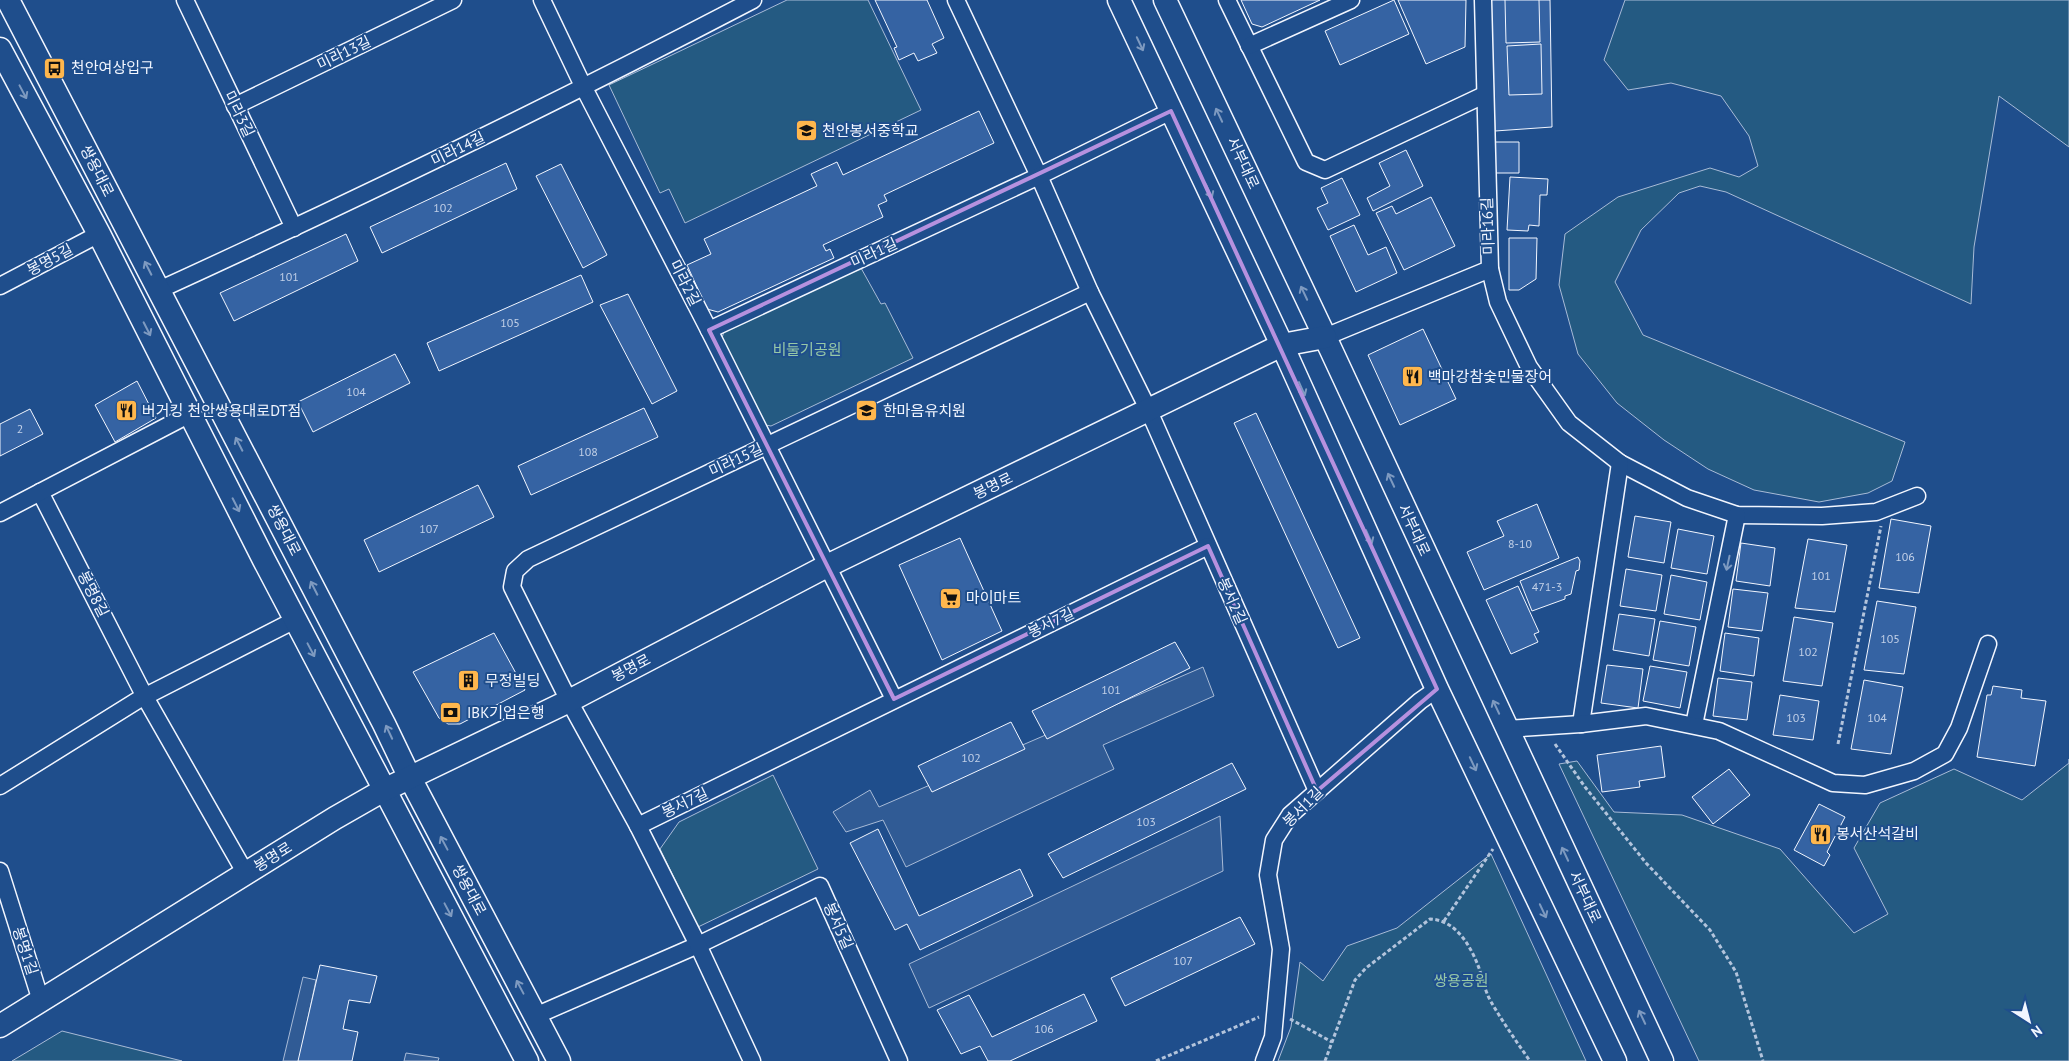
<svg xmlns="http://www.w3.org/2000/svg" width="2069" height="1061" font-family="'PT Sans','Noto Sans KR',sans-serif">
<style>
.green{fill:#245a82;stroke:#a8bbd7}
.parking{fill:#305b95;stroke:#a8bbd7}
.building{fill:#3563a3;stroke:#f2f6ff}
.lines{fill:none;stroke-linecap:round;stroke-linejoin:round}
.street-casing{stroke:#f2f6ff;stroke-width:19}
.secondary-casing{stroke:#f2f6ff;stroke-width:25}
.path{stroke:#b3c4dc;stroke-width:3;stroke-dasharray:4 2.5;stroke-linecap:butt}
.street{stroke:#1f4e8c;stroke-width:16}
.secondary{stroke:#1f4e8c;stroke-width:22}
.oneway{stroke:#7e9ac0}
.marked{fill:none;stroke:#b691df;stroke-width:4;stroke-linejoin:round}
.labels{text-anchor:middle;stroke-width:4;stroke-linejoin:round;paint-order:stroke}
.number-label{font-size:12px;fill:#c3d1e8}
.street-label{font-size:15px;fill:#f2f6ff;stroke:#1f4e8c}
.poi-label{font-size:15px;fill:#f2f6ff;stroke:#1f4e8c;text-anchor:start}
.park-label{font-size:15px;fill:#97c8a6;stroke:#1f4e8c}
</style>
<rect width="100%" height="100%" fill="#1f4e8c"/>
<!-- green -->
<g class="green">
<polygon points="787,0 868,0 921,110 685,223 669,189 660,193 609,85"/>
<polygon points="1625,0 2069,0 2069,147 1999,96 1974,247 1971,304 1726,192 1700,186 1679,193 1641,230 1615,282 1643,335 1905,442 1892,481 1868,493 1819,502 1754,490 1708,469 1664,440 1617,403 1578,354 1559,285 1565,234 1618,197 1710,168 1739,177 1758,166 1749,136 1721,96 1671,83 1628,90 1604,60"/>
<polygon points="861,268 881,304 885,303 913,358 771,426 760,424 721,342 724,331"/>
<polygon points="2069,759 2069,1061 1699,1061 1559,764 1577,761 1614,812 1682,815 1780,849 1854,933 1888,914 1854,848 1880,803 1954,769 2022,800 2069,763"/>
<polygon points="773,775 818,869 698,927 660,849 679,822"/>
<polygon points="1491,854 1586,1061 1278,1061 1291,1027 1300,962 1323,981 1347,946 1397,928"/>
<polygon points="62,1031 182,1061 12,1061"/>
</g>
<!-- parking -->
<g class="parking">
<polygon points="1203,667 1214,696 1103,745 1114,769 906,867 883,820 846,832 833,812 870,790 879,807"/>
<polygon points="1220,816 1223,871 929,1008 909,964"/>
<polygon points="303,977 316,980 299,1061 283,1061"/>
<polygon points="406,1053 439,1058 438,1061 404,1061"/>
</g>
<!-- building -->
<g class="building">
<polygon points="875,0 927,0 944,38 932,44 937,53 918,61 914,53 899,60 894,48 897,47"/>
<polygon points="1241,0 1320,0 1262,27 1252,24"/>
<polygon points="1394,0 1409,34 1340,65 1325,31"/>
<polygon points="1398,0 1466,0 1465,47 1426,64"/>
<polygon points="1491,0 1550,0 1552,127 1495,131"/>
<polygon points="1505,0 1539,0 1540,42 1506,43"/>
<polygon points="1541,44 1542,94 1509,95 1507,46"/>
<polygon points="979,111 994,143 884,195 887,201 878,205 883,217 823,245 826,251 830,249 834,258 718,312 707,309 687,265 711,254 704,239 817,186 811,174 837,162 843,175"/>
<polygon points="1495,142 1519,142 1519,173 1494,173"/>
<polygon points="1406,150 1423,186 1373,211 1367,198 1390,186 1379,163"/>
<polygon points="506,163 517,189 382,253 370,227"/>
<polygon points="561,164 607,255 583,268 536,176"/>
<polygon points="1510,177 1548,179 1547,195 1540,195 1539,226 1529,225 1528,231 1507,230"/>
<polygon points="1342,178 1360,215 1328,230 1317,208 1328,203 1321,188"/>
<polygon points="1431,197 1455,246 1404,270 1376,213 1392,206 1396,214"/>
<polygon points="1354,225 1368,255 1386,247 1397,273 1356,292 1330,236"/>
<polygon points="346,234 358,261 234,321 220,293"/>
<polygon points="1509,238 1537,238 1536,279 1519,290 1509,290"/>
<polygon points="581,275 593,302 439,371 427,343"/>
<polygon points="628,294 677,391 652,404 600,305"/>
<polygon points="1423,329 1456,399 1400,425 1368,355"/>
<polygon points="395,354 410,383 313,432 298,402"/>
<polygon points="137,381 156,418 115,442 95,405"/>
<polygon points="644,408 658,437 531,495 518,466"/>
<polygon points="30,409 43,434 0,456 0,424"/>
<polygon points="1256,413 1360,638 1338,648 1234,423"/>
<polygon points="478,485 494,517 379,572 364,540"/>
<polygon points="1537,504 1559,558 1484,590 1467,552 1504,536 1497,521"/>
<polygon points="1635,516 1671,522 1664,563 1628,557"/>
<polygon points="1891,519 1931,526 1919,593 1879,588"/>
<polygon points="1678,529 1714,536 1707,574 1671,568"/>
<polygon points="960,538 1002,631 942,660 899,565"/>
<polygon points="1808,539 1847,545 1835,612 1795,608"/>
<polygon points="1741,543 1775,548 1770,586 1736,581"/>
<polygon points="1578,557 1580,561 1579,570 1576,571 1571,594 1565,596 1565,599 1532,611 1520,581"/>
<polygon points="1626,569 1662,575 1656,611 1620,606"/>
<polygon points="1671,575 1707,582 1700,620 1664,614"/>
<polygon points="1518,586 1539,632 1534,634 1538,642 1511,654 1486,600"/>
<polygon points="1733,589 1768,593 1762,631 1728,627"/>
<polygon points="1877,601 1916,607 1904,674 1864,670"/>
<polygon points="1619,614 1655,619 1649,656 1613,650"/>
<polygon points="1794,617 1833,623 1822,686 1783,681"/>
<polygon points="1660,621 1696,627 1689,666 1653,660"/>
<polygon points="494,633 525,690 460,724 448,724 439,718 413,672"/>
<polygon points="1725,633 1759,638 1754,676 1720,671"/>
<polygon points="1175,642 1190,668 1047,739 1032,711"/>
<polygon points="1607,665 1643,669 1638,708 1601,703"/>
<polygon points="1650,666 1687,672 1680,708 1643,701"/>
<polygon points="1718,678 1752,682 1747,720 1713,716"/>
<polygon points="1864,680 1903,687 1891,754 1851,749"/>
<polygon points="1993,686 2022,690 2021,698 2046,701 2035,766 1977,757 1987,695 1991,695"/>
<polygon points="1780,695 1819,701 1813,740 1773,735"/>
<polygon points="1011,722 1025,749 932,792 918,766"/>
<polygon points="1661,746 1665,777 1639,781 1640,787 1602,792 1597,755"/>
<polygon points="1232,763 1246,789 1063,878 1048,854"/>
<polygon points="1729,769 1750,795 1713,824 1692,797"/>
<polygon points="1819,804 1845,817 1827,852 1830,855 1824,866 1794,850"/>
<polygon points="878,829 919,916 1020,869 1033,896 920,950 907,924 895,930 850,843"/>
<polygon points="1240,917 1255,944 1125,1006 1111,978"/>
<polygon points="320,965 377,976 370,1003 349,1000 343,1029 358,1032 352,1061 298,1061"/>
<polygon points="1084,994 1097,1021 1010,1061 988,1061 980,1046 961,1054 937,1010 969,995 992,1037"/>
</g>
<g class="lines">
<defs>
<g id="street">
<polyline points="185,0 294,228"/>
<polyline points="542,0 584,88 709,330 894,699"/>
<polyline points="956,0 1039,176 1090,292 1149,411 1317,791"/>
<polyline points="1227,0 1306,162 1325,170 1484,95"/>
<polyline points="1249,46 1351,0"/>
<polyline points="235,106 453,0"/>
<polyline points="1490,269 1498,302 1529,367 1569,423 1620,463 1687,498 1737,515 1822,516 1876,512 1917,496"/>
<polyline points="0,286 99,234"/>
<path d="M159,290C360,198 558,102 753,0"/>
<polyline points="709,330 1039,176 1171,111"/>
<polyline points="1325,337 1490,269 1483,0"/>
<polyline points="40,492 145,697 246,874"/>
<polyline points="0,513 190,414"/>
<polyline points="1581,724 1620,463"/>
<polyline points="1694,725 1737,515"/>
<polyline points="1506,729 1581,724 1646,716 1719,731 1833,783 1865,785 1914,771 1945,754 1959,728 1988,644"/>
<polyline points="0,786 138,700 295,620"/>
<polyline points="638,826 1208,546"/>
<polyline points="0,871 41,1001"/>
<polyline points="535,1016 698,945 820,886 899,1061"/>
<polyline points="752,1061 698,945 638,826 569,701 512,587 515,571 528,559 1090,292"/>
<polyline points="1264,1061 1273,1037 1281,949 1268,875 1274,840 1290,815 1420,701 1437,689"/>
</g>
<g id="secondary">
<polyline points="8,0 384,724 409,776 559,1061"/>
<polyline points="1119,0 1282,345 1437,689 1615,1061"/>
<polyline points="1165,0 1325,337 1662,1061"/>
<polyline points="0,49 99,234 264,560 527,1061"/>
<polyline points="0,1026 335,818 384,790 569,701 827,566 1282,345 1325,337"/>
</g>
</defs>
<!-- street casing -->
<use href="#street" class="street-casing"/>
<!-- secondary casing -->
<use href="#secondary" class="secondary-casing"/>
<!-- path -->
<g class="path">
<polyline points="1555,744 1585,787 1646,863 1710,930 1736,972 1763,1061"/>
<polyline points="1838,744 1881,526"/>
<polyline points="1444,921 1493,849"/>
<polyline points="1290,1019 1332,1042"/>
<polyline points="1156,1061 1259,1017"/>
<path d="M1325,1061L1355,980L1366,968L1430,919C1457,920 1472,948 1480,971C1483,981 1485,990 1490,1000C1502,1021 1516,1041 1530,1061"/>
</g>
<!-- street -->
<use href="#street" class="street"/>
<!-- secondary -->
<use href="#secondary" class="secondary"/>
</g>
<!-- one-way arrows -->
<defs><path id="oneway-shaft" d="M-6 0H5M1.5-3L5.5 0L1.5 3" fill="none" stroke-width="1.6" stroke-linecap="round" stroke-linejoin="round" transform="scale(1.25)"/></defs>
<g class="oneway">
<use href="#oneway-shaft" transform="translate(1140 44) rotate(65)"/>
<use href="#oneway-shaft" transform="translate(23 92) rotate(62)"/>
<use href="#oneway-shaft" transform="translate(1219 115) rotate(-115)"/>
<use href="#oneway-shaft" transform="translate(1209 191) rotate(65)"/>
<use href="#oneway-shaft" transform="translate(148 268) rotate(-117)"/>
<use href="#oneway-shaft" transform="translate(1304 293) rotate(-115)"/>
<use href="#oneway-shaft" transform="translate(147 329) rotate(63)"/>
<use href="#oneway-shaft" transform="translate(1302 389) rotate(66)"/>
<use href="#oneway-shaft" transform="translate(239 444) rotate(-117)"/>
<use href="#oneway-shaft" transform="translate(1391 480) rotate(-115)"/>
<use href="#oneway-shaft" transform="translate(236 505) rotate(63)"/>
<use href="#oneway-shaft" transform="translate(1369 537) rotate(66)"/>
<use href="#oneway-shaft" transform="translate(1728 563) rotate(102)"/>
<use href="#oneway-shaft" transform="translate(314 588) rotate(-117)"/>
<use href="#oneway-shaft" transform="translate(311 650) rotate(62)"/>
<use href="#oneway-shaft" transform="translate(1496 707) rotate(-115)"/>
<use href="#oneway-shaft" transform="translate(389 732) rotate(-115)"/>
<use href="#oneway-shaft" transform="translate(1473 764) rotate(65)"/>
<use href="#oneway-shaft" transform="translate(444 843) rotate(-118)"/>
<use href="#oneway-shaft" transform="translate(1565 854) rotate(-115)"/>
<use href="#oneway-shaft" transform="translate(448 910) rotate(62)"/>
<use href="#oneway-shaft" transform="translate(1543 911) rotate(65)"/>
<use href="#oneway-shaft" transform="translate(520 987) rotate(-118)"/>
<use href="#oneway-shaft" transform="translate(1642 1017) rotate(-115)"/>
</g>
<!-- marked area -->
<path class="marked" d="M1171,111L1437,689L1317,791L1208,546L894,699L709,330Z"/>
<!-- icons -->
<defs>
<symbol id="bus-square" viewBox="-11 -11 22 22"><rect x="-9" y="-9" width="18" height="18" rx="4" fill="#ffb74d" stroke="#1f4e8c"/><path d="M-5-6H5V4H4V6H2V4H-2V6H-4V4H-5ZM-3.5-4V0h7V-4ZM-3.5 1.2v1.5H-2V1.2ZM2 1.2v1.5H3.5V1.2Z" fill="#111"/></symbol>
<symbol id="school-square" viewBox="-11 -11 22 22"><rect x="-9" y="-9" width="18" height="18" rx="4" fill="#ffb74d" stroke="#1f4e8c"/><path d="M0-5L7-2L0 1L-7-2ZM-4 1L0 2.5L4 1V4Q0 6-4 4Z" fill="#111"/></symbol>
<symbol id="restaurant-square" viewBox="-11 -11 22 22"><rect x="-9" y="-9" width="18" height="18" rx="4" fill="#ffb74d" stroke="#1f4e8c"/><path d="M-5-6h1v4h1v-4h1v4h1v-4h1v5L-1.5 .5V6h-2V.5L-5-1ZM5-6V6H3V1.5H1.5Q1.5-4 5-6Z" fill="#111"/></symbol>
<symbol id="supermarket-square" viewBox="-11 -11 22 22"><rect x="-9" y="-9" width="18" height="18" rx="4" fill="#ffb74d" stroke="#1f4e8c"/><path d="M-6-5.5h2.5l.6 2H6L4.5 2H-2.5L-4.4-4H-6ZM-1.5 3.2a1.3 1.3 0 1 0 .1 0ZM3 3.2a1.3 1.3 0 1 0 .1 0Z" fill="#111"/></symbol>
<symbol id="building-square" viewBox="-11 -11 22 22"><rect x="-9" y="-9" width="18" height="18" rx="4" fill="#ffb74d" stroke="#1f4e8c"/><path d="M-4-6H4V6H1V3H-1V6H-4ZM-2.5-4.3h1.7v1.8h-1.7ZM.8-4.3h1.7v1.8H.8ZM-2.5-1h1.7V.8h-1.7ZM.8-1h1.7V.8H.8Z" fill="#111"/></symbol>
<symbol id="bank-square" viewBox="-11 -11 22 22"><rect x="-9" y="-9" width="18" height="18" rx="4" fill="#ffb74d" stroke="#1f4e8c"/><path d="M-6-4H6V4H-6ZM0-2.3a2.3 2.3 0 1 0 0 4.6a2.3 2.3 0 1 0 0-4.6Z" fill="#111"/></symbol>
</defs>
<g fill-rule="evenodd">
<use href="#bus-square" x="42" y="56" width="25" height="25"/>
<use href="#school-square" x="794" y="118" width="25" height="25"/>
<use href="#restaurant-square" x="1400" y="364" width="25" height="25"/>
<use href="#restaurant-square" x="114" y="398" width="25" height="25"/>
<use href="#school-square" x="854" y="398" width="25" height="25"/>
<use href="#supermarket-square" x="938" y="586" width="25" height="25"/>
<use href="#building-square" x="456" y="668" width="25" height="25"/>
<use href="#bank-square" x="438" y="700" width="25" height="25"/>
<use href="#restaurant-square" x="1808" y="822" width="25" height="25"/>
</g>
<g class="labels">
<!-- number labels -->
<g class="number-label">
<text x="443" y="212">102</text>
<text x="289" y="281">101</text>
<text x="510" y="327">105</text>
<text x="356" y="396">104</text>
<text x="20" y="433">2</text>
<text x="588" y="456">108</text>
<text x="429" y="533">107</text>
<text x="1520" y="548">8-10</text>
<text x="1905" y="561">106</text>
<text x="1821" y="580">101</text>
<text x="1547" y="591">471-3</text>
<text x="1890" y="643">105</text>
<text x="1808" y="656">102</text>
<text x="1111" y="694">101</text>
<text x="1796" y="722">103</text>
<text x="1877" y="722">104</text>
<text x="971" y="762">102</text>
<text x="1146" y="826">103</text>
<text x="1183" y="965">107</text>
<text x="1044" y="1033">106</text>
</g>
<!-- street labels -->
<g class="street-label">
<text transform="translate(344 53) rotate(-26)" y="5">미라13길</text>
<text transform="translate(239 114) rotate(64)" y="5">미라3길</text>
<text transform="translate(458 149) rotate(-26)" y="5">미라14길</text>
<text transform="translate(1243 163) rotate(65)" y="5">서부대로</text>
<text transform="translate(97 171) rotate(63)" y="5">쌍용대로</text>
<text transform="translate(1488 226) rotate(-92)" y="5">미라16길</text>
<text transform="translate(874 253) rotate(-25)" y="5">미라1길</text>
<text transform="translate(50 260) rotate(-28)" y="5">봉명5길</text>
<text transform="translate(685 283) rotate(63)" y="5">미라2길</text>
<text transform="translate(736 460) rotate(-25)" y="5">미라15길</text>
<text transform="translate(993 486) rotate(-26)" y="5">봉명로</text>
<text transform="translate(284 530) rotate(63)" y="5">쌍용대로</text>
<text transform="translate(1414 530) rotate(65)" y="5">서부대로</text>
<text transform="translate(93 594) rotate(63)" y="5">봉명8길</text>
<text transform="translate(1232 601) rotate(66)" y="5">봉서2길</text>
<text transform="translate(1051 623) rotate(-26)" y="5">봉서7길</text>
<text transform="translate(631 668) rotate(-28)" y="5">봉명로</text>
<text transform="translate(685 803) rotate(-26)" y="5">봉서7길</text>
<text transform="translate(1303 807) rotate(-45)" y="5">봉서1길</text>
<text transform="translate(273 857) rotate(-32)" y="5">봉명로</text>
<text transform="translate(469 890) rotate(62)" y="5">쌍용대로</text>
<text transform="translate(1585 897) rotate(65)" y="5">서부대로</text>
<text transform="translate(838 926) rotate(66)" y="5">봉서5길</text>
<text transform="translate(25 951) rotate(72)" y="5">봉명1길</text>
</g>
<!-- poi labels -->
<g class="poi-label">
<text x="71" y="73">천안여상입구</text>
<text x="822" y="136">천안봉서중학교</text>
<text x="1428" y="382">백마강참숯민물장어</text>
<text x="142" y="416">버거킹 천안쌍용대로DT점</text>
<text x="883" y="416">한마음유치원</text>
<text x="966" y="603">마이마트</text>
<text x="485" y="686">무정빌딩</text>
<text x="467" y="718">IBK기업은행</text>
<text x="1836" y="839">봉서산석갈비</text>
</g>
<!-- park labels -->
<g class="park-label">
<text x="807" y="355">비둘기공원</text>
<text x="1461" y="986">쌍용공원</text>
</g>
</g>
<!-- north arrow -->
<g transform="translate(2029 1021) rotate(144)" stroke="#1f4e8c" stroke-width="4" paint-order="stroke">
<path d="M0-4L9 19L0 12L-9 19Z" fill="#f2f6ff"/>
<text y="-8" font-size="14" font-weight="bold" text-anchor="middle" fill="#f2f6ff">N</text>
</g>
</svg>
